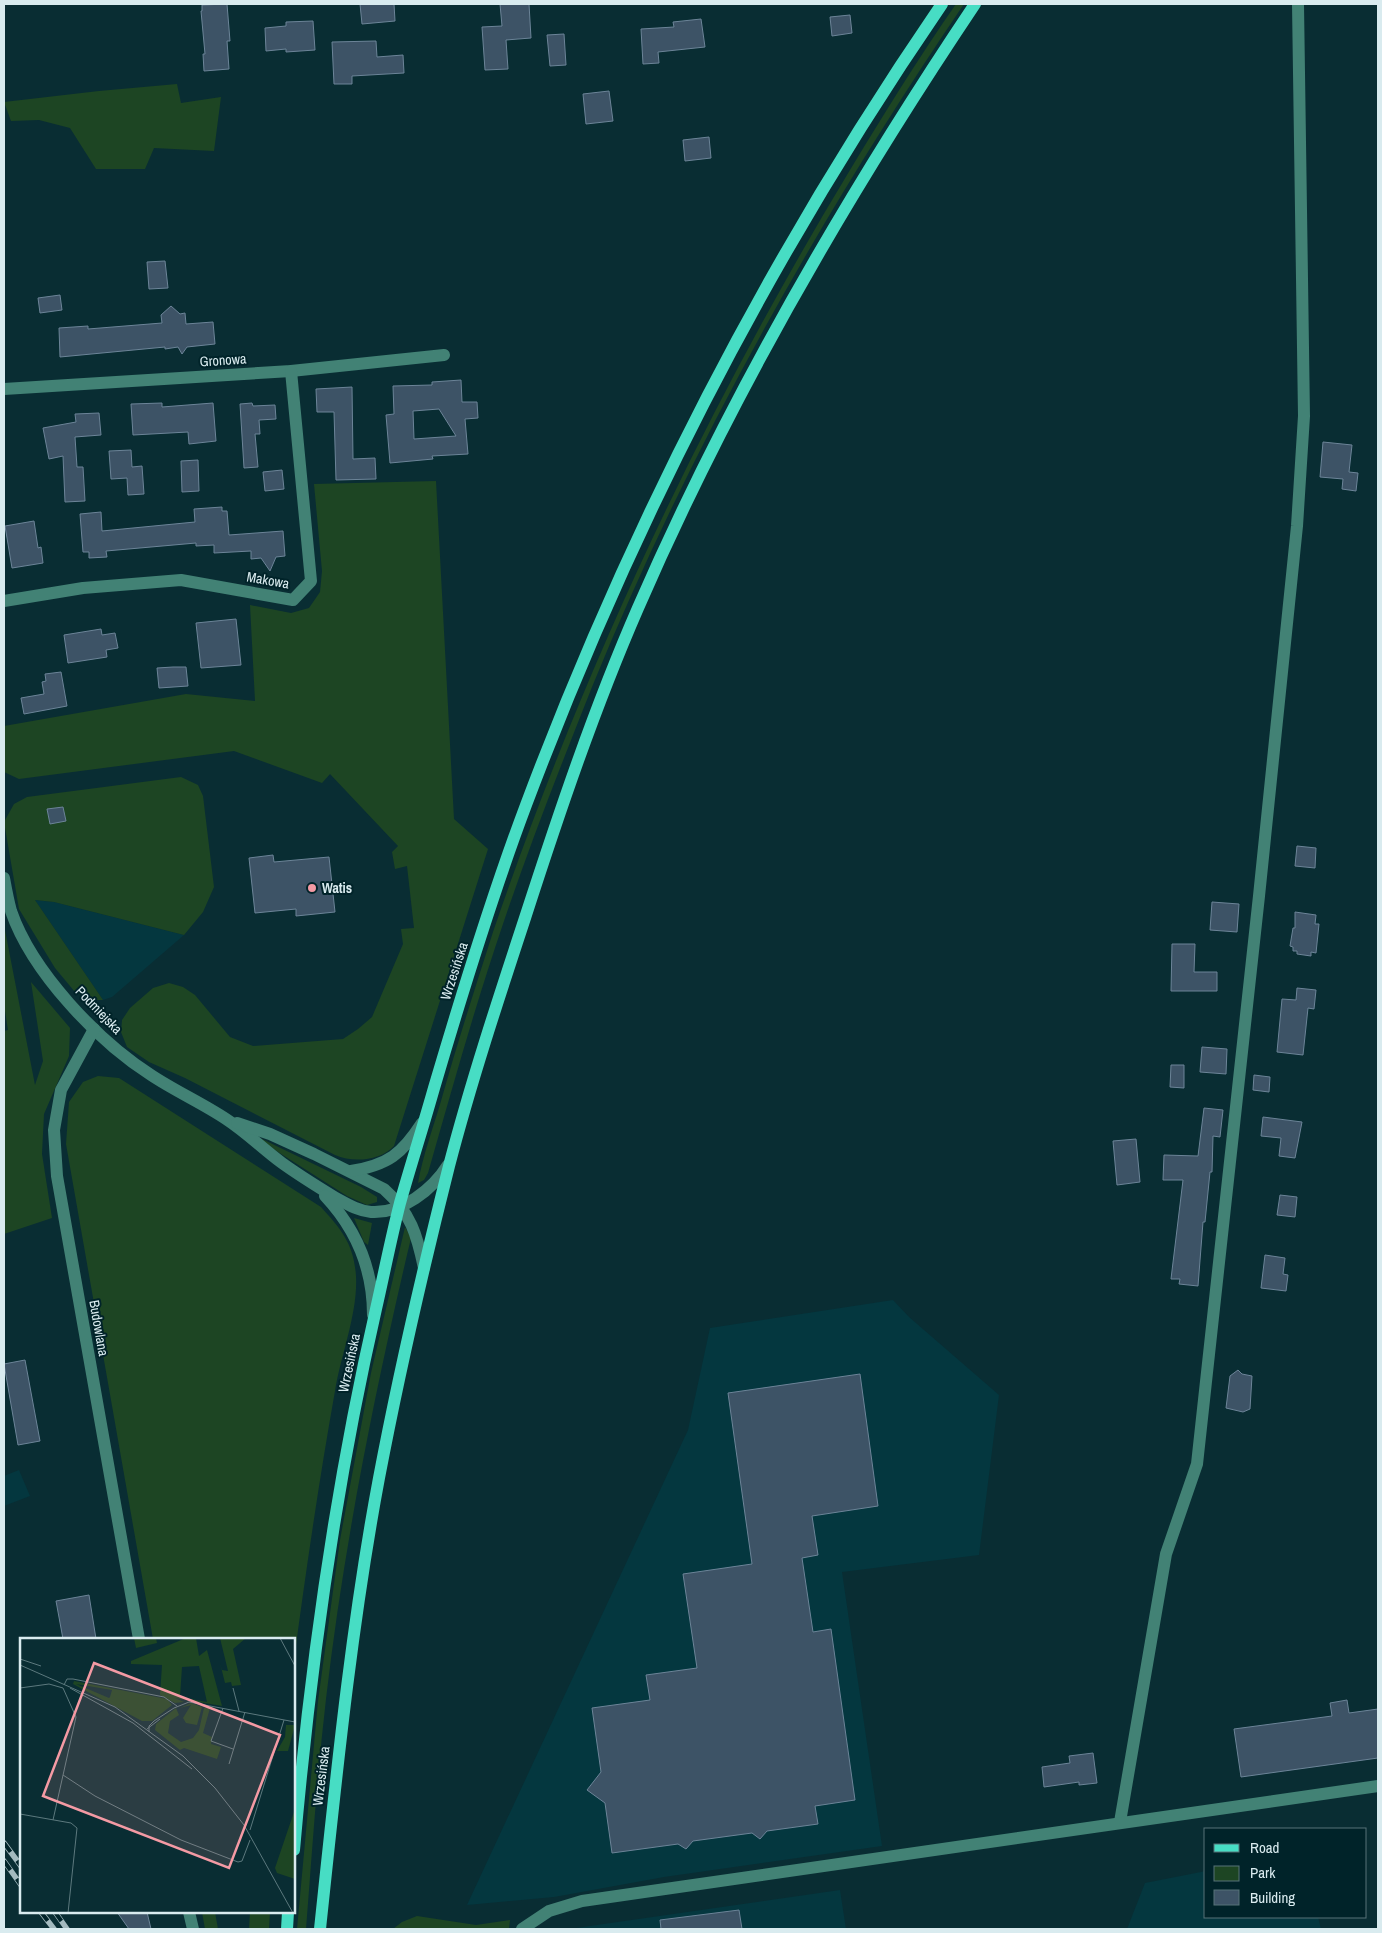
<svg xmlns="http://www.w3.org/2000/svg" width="1382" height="1933" font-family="'Archivo Narrow',sans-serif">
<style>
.built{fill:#04373f}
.green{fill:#1d4523}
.building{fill:#3d5366;stroke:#6c8498;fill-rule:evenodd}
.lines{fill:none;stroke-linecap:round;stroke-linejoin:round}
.minor{stroke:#428275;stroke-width:12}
.major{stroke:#47ddc4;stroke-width:12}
.rail-casing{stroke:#a4babf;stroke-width:5.5}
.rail{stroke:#002329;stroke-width:4;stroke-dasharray:11;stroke-linecap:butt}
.poi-dot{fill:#f49aa4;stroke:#002329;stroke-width:2}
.labels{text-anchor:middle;stroke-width:4;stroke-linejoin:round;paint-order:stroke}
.street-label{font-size:14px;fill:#d9ebef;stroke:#002329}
.poi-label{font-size:14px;font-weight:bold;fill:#d9ebef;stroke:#002329;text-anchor:start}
.inset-road{fill:none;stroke:#5c797e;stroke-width:1}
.view{fill:#f49aa4;fill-opacity:0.15;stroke:#f49aa4;stroke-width:2.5}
.inset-edge{fill:none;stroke:#d9ebef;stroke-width:2.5}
</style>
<rect width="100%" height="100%" fill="#092d33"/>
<!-- built -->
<g class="built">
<polygon points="35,900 54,902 184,935 112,997 103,1000"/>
<polygon points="893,1300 909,1317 999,1395 979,1555 842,1572 882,1846 664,1877 554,1897 467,1905 688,1430 710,1328"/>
<polygon points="19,1470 30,1496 4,1506 4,1476"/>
<polygon points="1206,1871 1206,1917 1318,1917 1321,1929 1127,1929 1145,1883"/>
<polygon points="840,1890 846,1929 569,1929"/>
</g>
<!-- green -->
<g class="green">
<path d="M956,4H964C819,218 690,447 592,687C561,765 530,844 503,924C475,1006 452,1089 428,1173L424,1180L418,1183C423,1155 433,1128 441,1101C457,1044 475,988 493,932C583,668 703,414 847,175C882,117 917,60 956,4Z"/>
<polygon points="177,84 181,103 221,97 214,151 154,148 145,169 96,169 70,128 39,120 11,121 4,102 99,91"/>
<path d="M436,481L454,819L488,849L394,1146C380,1161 353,1163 335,1155L185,1078L149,1062L127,1047L121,1032L122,1020L130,1008L153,988L169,983L183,987L195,995L230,1037L253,1046L343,1039L358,1029L372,1017L403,944L401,929L414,928L407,866L395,869L392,852L398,846L330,774L322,783L234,751L19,779L4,772V726L186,694L255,701L250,605L291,613L309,608L320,592L322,571L314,484Z"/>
<polygon points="181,777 198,785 203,796 214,887 203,912 184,935 54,902 35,900 103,1000 90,1000 75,992 55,968 19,909 4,822 14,804 27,797"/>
<polygon points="4,925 35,1085 43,1061 31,982 70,1028 69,1056 44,1114 42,1154 52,1218 4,1234 4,1031 8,1030 4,1005"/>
<path d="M98,1076L119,1078L321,1207C341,1229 354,1244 356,1276C358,1313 341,1354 335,1391C319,1481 306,1570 294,1660V1639H153L66,1144L69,1102L83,1082Z"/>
<polygon points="262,1139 361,1187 377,1197 377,1202 367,1205 347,1196 264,1143"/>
<polygon points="354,1218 372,1223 368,1245 364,1242"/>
<path d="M405,1227L411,1238C375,1390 344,1544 326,1699C317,1776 312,1853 306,1929H297L318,1701L340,1540L371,1373Z"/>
<polygon points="202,1912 215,1912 218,1929 205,1929"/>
<polygon points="250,1912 270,1912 269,1929 249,1929"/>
<polygon points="417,1916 476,1925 510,1920 509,1929 393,1929 402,1922"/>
</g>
<!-- building -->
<g class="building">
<polygon points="227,4 230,41 227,41 229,69 204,71 203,54 205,54 201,11 202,11 202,5"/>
<polygon points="360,4 394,4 395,21 362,24"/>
<polygon points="500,4 529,4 531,38 506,40 508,69 485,70 482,27 502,26"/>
<polygon points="850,15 852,33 832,36 830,17"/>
<polygon points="701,19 705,47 658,52 659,63 643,64 641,29 674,27 673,22"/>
<polygon points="313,21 315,50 286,52 286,49 266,51 265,28 286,26 286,22"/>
<polygon points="564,34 566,65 550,66 547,35"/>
<polygon points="376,41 377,57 403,55 404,73 352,76 352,84 334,84 332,42"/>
<polygon points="609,91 613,121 586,124 583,94"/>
<polygon points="709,137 711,158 685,161 683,140"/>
<polygon points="165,261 168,288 149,289 147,262"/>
<polygon points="60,295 62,310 40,313 38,298"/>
<polygon points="171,306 180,314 185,313 186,324 213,322 215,344 187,347 182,354 178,347 165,349 165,347 60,357 59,328 88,326 88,329 162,323 161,315"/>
<path d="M461,380L462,402H477L478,418L465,419L468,454L432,456L433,459L390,463L386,415L394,414L393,386L432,385V382ZM439,409L456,436L414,439L413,411Z"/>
<polygon points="352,387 353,459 375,458 376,479 336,480 334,412 317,412 316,389"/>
<polygon points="162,403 162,407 213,403 216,441 189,444 188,432 133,435 131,404"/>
<polygon points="252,403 253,406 275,405 276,419 259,420 260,434 255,434 258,467 244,468 240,404"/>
<polygon points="99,413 101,435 75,437 77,467 83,467 85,501 65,502 63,456 49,459 43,428 76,422 75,414"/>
<polygon points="1323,442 1352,445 1349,472 1358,473 1356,491 1342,489 1343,479 1320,477"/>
<polygon points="131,450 132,467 142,466 144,494 128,495 127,478 111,479 109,451"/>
<polygon points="198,460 199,491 182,492 181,461"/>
<polygon points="282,470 284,489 265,491 263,472"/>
<polygon points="222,507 222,511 227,511 229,535 283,531 285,556 276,557 270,571 261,558 251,559 251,551 214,553 214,545 196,546 196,543 106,551 107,557 89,558 89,552 83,552 80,514 101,512 102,531 195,522 194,509"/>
<polygon points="34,521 38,548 41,547 43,563 12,568 5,526"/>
<polygon points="236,619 241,665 201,668 196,623"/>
<polygon points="101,629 102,635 115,633 118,648 106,650 107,657 68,663 64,635"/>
<polygon points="173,667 186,667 188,686 159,688 157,668"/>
<polygon points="61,672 67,706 24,714 21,698 44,694 42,682 46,681 45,674"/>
<polygon points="63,807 66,821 50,824 47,809"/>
<polygon points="1297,846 1316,848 1315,868 1295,866"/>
<polygon points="273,855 274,862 329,857 335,912 296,916 296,909 255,913 249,858"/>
<polygon points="1212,902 1239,904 1237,932 1210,930"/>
<polygon points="1295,912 1316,915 1315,924 1319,924 1316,953 1311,952 1311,956 1297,954 1297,951 1293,951 1293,947 1290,946 1293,928 1295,928"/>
<polygon points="1172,944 1195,944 1194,972 1217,972 1217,991 1171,991"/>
<polygon points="1297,988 1316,990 1314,1009 1308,1008 1303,1055 1277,1052 1282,999 1296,1000"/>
<polygon points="1202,1047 1227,1049 1226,1074 1200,1072"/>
<polygon points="1171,1065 1184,1065 1184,1088 1170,1087"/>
<polygon points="1254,1075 1270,1077 1269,1092 1253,1090"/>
<polygon points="1204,1108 1223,1110 1220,1137 1213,1136 1212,1172 1210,1172 1205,1222 1203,1222 1198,1286 1179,1284 1180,1279 1171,1279 1183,1180 1163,1180 1164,1155 1198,1156"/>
<polygon points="1263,1117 1302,1122 1295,1158 1279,1156 1281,1138 1261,1136"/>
<polygon points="1136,1139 1140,1182 1117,1185 1113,1141"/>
<polygon points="1280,1195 1297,1197 1295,1217 1277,1215"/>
<polygon points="1265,1255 1285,1258 1283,1274 1288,1275 1286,1291 1261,1288"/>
<polygon points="25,1360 40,1441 18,1445 4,1364"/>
<polygon points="1238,1370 1242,1374 1252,1376 1250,1409 1243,1412 1226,1408 1230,1376"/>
<polygon points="860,1374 878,1506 812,1516 818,1555 802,1558 813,1632 831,1629 855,1800 815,1806 818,1824 767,1831 760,1839 752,1833 693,1841 686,1849 678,1844 612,1853 605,1803 587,1790 601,1772 592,1708 650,1700 646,1675 697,1668 683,1574 752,1564 728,1393"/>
<polygon points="89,1595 96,1639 63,1639 56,1601"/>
<polygon points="1347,1700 1349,1713 1378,1709 1378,1758 1241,1777 1234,1729 1332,1716 1330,1703"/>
<polygon points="1093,1753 1097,1783 1079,1785 1079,1782 1044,1787 1042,1767 1070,1763 1069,1756"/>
<polygon points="739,1910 742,1929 661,1929 660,1920"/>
<polygon points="117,1912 147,1912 151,1929 129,1929"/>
</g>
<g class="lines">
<!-- minor -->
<g class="minor">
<polyline points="4,389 291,371 444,355"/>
<polyline points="4,601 83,588 181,580 293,600 311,581 291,371"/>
<path d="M4,878C6,889 8,900 11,911C32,972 98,1041 151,1075C175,1091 202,1103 226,1119C246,1132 263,1149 282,1163C300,1176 318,1187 336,1198C347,1204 358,1211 371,1212C402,1214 433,1189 448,1165"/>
<polyline points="94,1029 61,1090 54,1130 57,1176 139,1639"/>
<path d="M237,1123L270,1134L314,1154L384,1189C411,1213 417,1235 424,1268"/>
<path d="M351,1171C388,1165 402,1154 422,1123"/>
<path d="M325,1196C356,1229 373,1269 373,1315"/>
<polyline points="1120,1822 1166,1554 1197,1464 1259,896 1297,526 1304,416 1298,4"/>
<polyline points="189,1912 193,1929"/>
<polyline points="522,1929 549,1911 582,1901 1378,1786"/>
</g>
<!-- major -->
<g class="major">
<path d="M294,1850C310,1667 335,1488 376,1309C384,1274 391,1238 400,1203C411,1164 423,1127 434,1088C462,993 491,898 526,805C632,523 772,252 942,4"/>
<polyline points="287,1929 288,1912"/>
<path d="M320,1929C336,1779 351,1627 379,1478C399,1373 423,1269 449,1166C471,1082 498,1000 525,918C559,813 594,709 638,608C730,396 847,195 975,4"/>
</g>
<defs>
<g id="rail">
<polyline points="4,1843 21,1866"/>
<polyline points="4,1861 21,1885"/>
<polyline points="41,1912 54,1929"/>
<polyline points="55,1912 67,1929"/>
</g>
</defs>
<!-- rail casing -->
<use href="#rail" class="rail-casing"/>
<!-- rail -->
<use href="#rail" class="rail"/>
</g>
<!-- markers -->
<circle class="poi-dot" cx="312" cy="888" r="5"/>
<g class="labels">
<!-- street labels -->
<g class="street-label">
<text transform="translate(223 360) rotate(-4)" y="5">Gronowa</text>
<text transform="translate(268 580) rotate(10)" y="5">Makowa</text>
<text transform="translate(454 971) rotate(-72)" y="5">Wrzesińska</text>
<text transform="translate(99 1010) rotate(46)" y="5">Podmiejska</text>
<text transform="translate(99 1328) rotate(80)" y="5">Budowlana</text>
<text transform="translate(349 1363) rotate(-78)" y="5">Wrzesińska</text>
<text transform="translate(321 1776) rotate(-83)" y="5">Wrzesińska</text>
</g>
<!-- poi labels -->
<g class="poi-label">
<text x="322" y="893">Watis</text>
</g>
</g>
<!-- overview -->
<g transform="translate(20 1638)">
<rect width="275" height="275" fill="#092d33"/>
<path d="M114,0H136L137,5L116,10ZM166,0H176L179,18L187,12L202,68L155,60L164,64L155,65L140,57L142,27L111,26V23ZM179,28L187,64L160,59L162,29ZM200,0H226L213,11L221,47L212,48L211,44L205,45L200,25L202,32L208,33ZM54,43L147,61L152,67L132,83H122L53,46ZM56,46L92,52L90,59L89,60ZM171,65L182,69L177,87L166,85L163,80L171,67L160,70ZM184,70H190L183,95L192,99L191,106L201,109L197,121L164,110L160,112L135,92L136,86L156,70L159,77L150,83L148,95L161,104L173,100L179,92ZM266,87H275L268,113H257L265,99ZM275,171V241L257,235L255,230Z" fill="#1d4523" fill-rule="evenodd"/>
<path class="inset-road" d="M260,0L275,28M0,21L21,28M0,27L95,69L163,118L195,150L224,187L273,275M44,47L47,41H53L144,59L157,68M0,50L29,46L43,50L56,79L33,182M50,50L113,85L172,131M213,50L219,73M203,70L191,103L213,111M127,91L140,81M129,94V88L134,83L154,70L169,64L275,84M209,126L225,74M43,137L75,158L161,202L218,224L222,223L230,202M0,176L51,185L57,190L48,275M230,192L264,82"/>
<path class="view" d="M74,25L260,97L209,230L23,158Z"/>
<rect width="275" height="275" class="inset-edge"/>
</g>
<!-- border -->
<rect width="1382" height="1933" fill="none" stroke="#d9ebef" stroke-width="10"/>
<!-- legend -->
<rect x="1204" y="1828" width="162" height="90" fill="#002329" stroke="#577378"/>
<rect x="1214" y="1844" width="25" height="8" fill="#47ddc4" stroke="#577378"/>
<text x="1250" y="1853" font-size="15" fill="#d9ebef">Road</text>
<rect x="1214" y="1866" width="25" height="15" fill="#1d4523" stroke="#577378"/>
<text x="1250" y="1878" font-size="15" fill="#d9ebef">Park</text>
<rect x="1214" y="1890" width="25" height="15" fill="#3d5366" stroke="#577378"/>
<text x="1250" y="1903" font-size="15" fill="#d9ebef">Building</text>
</svg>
